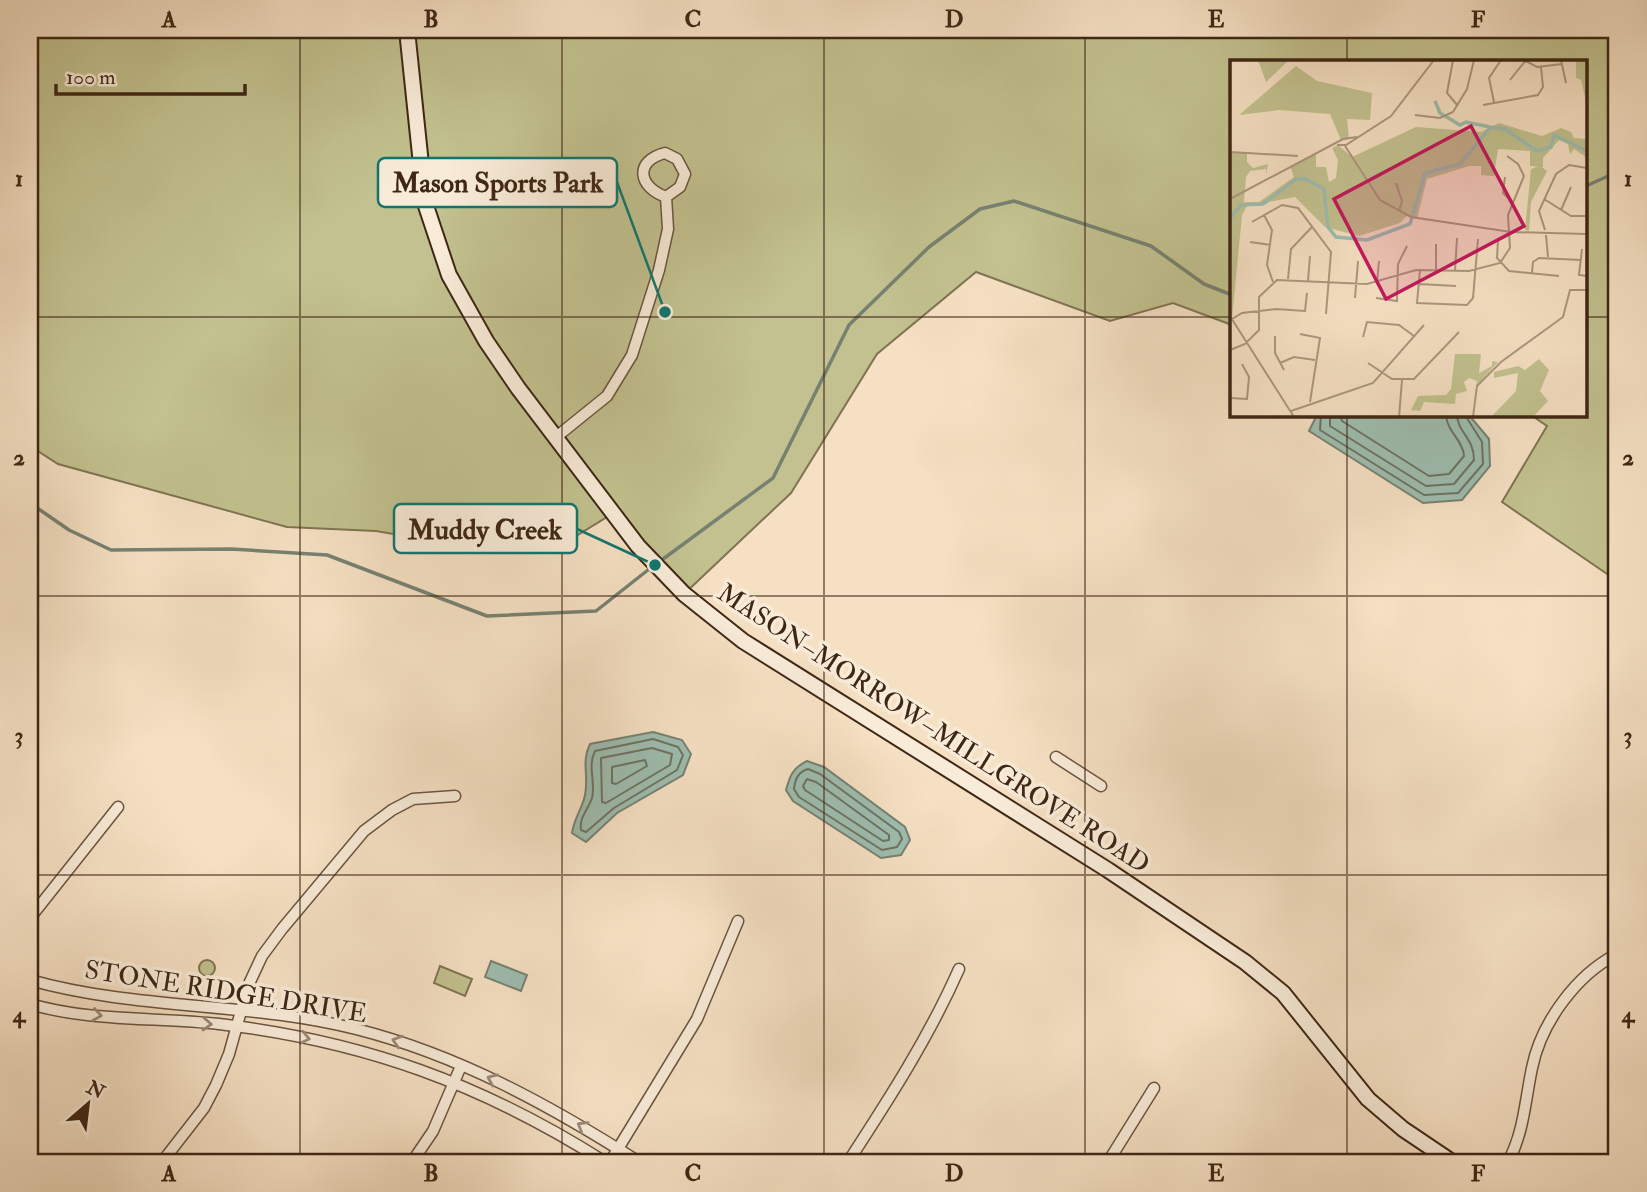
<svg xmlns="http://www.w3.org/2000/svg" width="1647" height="1192" font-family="'IM FELL Double Pica',serif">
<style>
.green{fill:#c2c18f;stroke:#807452;stroke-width:2}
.water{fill:#9dbdaf;stroke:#778171;stroke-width:2}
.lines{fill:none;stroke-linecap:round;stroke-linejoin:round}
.shore{stroke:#6e7262;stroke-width:2}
.stream{stroke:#778171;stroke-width:3.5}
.street-casing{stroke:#6c5540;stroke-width:13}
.secondary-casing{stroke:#3f2715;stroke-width:18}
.street{stroke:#f8ebd8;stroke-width:10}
.secondary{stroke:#f8ebd8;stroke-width:14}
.oneway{stroke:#9c8976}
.grid{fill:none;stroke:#3f2715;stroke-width:2;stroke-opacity:0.55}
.labels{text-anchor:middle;stroke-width:7;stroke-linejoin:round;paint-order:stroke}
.street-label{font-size:26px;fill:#3f2715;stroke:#f8ebd8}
.inset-river{fill:none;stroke:#9dbdaf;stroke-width:3.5}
.inset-road{fill:none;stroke:#ac967d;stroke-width:2}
.view{fill:#c2185b;fill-opacity:0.15;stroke:#c2185b;stroke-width:3.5}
.inset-edge{fill:none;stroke:#3f2715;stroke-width:3.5}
.leader{fill:none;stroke:#0f766e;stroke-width:2.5}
.callout-dot{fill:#0f766e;stroke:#f8ebd8;stroke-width:2.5}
.callout{fill:#f8ebd8;stroke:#0f766e;stroke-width:2.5}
.callout-label{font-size:28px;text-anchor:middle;font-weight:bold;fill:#3f2715}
.neatline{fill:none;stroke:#3f2715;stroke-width:2.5}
.grid-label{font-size:23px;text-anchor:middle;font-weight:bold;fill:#3f2715}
</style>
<rect width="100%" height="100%" fill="#f5e0c3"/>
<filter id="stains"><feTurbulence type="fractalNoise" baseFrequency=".00286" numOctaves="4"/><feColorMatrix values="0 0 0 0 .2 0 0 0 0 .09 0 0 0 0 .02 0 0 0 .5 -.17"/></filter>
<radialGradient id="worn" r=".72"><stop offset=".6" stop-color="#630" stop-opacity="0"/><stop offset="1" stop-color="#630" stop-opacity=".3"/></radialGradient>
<!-- green -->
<g class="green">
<polygon points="30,30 1597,30 1617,42 1617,576 1615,579 1610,576 1502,502 1547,426 1531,415 1586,415 1586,61 1232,61 1232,325 1173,303 1110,321 976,272 877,354 791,493 684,594 612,514 576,536 503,553 376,531 287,527 58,464 30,446"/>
<circle cx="207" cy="968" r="8"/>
<polygon points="440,966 472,979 465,996 434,983"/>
</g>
<!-- water -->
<g class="water">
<polygon points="1317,415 1469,415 1489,439 1490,466 1462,500 1423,503 1309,431"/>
<path d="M653,732L682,740L691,754L683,775L617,813L586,842L572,833C574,818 583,807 585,795C589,776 581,762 590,744Z"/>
<path d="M807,761L824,767L905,827L910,840L901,855L881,858L793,801L786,790C790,775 793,768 807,761Z"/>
<polygon points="491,961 527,975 521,991 485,977"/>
</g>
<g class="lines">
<!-- shore -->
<g class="shore">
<polyline points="1321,415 1320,430 1424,495 1458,493 1483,464 1482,442 1465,415"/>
<path d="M1330,415V426L1426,486L1454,484L1474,460C1474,438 1458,433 1457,415"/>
<path d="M1340,415L1342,421L1429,476L1449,474L1464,456C1463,440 1447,432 1446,415"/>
<path d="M653,739L678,747L683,755L677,770L614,808L586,832L581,830C579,817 588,810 592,798C596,782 587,766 595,751Z"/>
<polygon points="652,748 672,754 670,765 606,803 602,802 601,758"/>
<polygon points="645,760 647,766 616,784 612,783 612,767"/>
<path d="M808,769L820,774L899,832L902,839L897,847L882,850L799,797L794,789C795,779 798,772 808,769Z"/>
<polygon points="807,779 816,782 889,835 889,840 883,841 805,790 803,786"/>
</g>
<!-- stream -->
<g class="stream">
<polyline points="1586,186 1617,172"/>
<polyline points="30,503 69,530 111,550 231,549 327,555 487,616 596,611 653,566"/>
<polyline points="659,562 773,478 849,325 929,247 980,209 1014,201 1151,246 1204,284 1232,295"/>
</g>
<defs>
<g id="street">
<path d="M555,438L607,396L632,355L659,270L668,229L666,197L680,187L685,174L677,159L665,153C634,161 638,187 666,197"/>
<polyline points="1056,757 1101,786"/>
<polyline points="1617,804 1617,817"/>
<polyline points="30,918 118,807"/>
<path d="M30,980C136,1010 250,1002 356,1029C459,1055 551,1106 639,1162"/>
<path d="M30,1004C91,1022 156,1017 219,1024C364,1041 482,1084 605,1162"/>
<polyline points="162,1162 204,1108 216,1085 229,1054 248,986 262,956 282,929 364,831 392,810 413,799 455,796"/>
<polyline points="412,1162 433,1131 461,1066"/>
<polyline points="610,1162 697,1019 738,921"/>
<path d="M848,1162C889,1099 929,1037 959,969"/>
<polyline points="1108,1162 1154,1088"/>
<path d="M1508,1162C1524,1132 1525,1101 1532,1068C1541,1023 1576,975 1617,954"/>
</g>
<polyline id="secondary" points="407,30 425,203 449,275 486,341 518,388 638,546 684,594 743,641 1108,870 1245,962 1283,993 1368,1099 1403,1129 1452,1162"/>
</defs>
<!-- street casing -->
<use href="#street" class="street-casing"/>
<!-- secondary casing -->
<use href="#secondary" class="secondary-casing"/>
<!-- street -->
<use href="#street" class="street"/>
<!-- secondary -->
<use href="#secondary" class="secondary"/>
</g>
<!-- one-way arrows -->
<defs><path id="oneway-chevron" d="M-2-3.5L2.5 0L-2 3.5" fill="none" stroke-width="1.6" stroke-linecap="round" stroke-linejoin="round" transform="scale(1.75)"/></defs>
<g class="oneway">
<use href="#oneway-chevron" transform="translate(97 1015) rotate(8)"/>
<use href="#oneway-chevron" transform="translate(207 1024) rotate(3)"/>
<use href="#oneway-chevron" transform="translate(305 1038) rotate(12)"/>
<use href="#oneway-chevron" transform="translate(397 1041) rotate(-163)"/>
<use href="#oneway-chevron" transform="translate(492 1079) rotate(-156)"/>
<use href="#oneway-chevron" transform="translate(582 1126) rotate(-149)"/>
</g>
<!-- grid -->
<path class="grid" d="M300,30V1162M562,30V1162M824,30V1162M1085,30V1162M1347,30V61M30,317H1232M1586,317H1617M1347,415V1162M30,596H1617M30,875H1617"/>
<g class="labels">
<!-- street labels -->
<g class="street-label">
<text transform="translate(934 728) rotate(33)" y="9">MASON–MORROW–MILLGROVE ROAD</text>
<text transform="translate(226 991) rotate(9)" y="9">STONE RIDGE DRIVE</text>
</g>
</g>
<!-- overview -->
<g transform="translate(1230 60)">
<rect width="357" height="357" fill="#f5e0c3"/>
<path d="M28,0H59L36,22ZM346,0H357V45L351,20L346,18ZM66,6L87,21L142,33L140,60L117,59L119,79L111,80L100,54L49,50L9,55ZM269,63L312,76L331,68L341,72L344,78L357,79V98L344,89L340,94L338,84L329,80L313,98V107L300,106V91L268,89L264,116L251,115V106H239L197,119L187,159L178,155L170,163L129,176L95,167L65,137L17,146L12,155L2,259L0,92L17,93V102L23,108L38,104L36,115V109L20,111L16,117L14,142H29L64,117L60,106L86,93V107H96L99,122L106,118L108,100L102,88L108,85L122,97L186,67L251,72ZM310,106L317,111L301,142L299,171L295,170L301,109ZM225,294H251L249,313L262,306V301L268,302L246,326L247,321L239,318L234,322L237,331L226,334L225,344L194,342L190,351L181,350L188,336L216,335L221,329ZM309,299L319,310L310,331L318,341L303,357H261L286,331L288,313L264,318V312L288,306L295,310Z" fill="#c2c18f"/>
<path class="inset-river" d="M205,41L210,53L230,65L236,62L260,67M0,158L11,145L33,144L66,119H75L94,129L98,167L106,177L137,180L180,164L195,113L230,104L261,67L275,69L307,91L321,87L324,75L357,91"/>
<path class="inset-road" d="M223,0L217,33L228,46M294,0L307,7L332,4M331,0L336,23M280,20L296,0M264,42L259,18L271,0M253,45L308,35L313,27L311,7M185,55L210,58L223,52L237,29L244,0M107,85H116L161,56L204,0M115,86L150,140L181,157L281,172L357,174M0,92L68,96M275,117L273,133L283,143M168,126L166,123L172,141L169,151M0,139L113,79L127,77M314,139L341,156H357M331,150L341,127M34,155L42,170L37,205L43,222M22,162L52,145L68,148L101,192L96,254M315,170L309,151L326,114L339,105L357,108M316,175L318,197M268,180L267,198L279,211L329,216M20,182L41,185M206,184V210M352,189L349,215L357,216M190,210L187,243L237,245L243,238L248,179M225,211L227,178M302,213L303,202L309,198L351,200M58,219L61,189L82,167M78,221L80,196M147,223L149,201M189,224L226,226M125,238L128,201M146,238L167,241L168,204L177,186M0,256L64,357M2,259L12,253L46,249L75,251L77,233M70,274L90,278L80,342M45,276V293L54,310M133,277L137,262L169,265L184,276M0,290L15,284L29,270V237L47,220L137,224L186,210L239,211L270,203L280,188L278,155L294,116L288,104L277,96M50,303L64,297L85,300M138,303L162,319H184L229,272M0,338L17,339L19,317L12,304M61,351L143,323L194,265M169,357L172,320M243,357L247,326L271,302L333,257L340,230H357"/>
<path class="view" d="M241,66L294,166L156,239L104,139Z"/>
<rect width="357" height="357" class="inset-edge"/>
</g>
<!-- callouts -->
<path class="leader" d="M665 312L617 182M655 565L577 529"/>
<g class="callout-dot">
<circle cx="665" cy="312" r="7"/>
<circle cx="655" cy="565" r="7"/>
</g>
<g class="callout">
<rect x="378" y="158" width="239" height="49" rx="7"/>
<rect x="394" y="504" width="183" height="49" rx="7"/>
</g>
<g class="callout-label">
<text x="498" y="192">Mason Sports Park</text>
<text x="485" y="539">Muddy Creek</text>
</g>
<!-- margin -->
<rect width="1647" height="1192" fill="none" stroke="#f5e0c3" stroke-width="77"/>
<!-- north arrow -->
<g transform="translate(88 1104) rotate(28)" stroke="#f8ebd8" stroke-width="5" paint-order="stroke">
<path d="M0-5L12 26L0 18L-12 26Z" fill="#3f2715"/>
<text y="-10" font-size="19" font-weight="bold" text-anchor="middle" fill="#3f2715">N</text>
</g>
<!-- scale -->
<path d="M56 84v10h189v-10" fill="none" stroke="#3f2715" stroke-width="3.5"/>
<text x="66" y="84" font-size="21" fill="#3f2715" stroke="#f8ebd8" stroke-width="5" paint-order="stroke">100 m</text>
<rect x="38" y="38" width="1570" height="1116" class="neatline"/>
<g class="grid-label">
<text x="169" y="27">A</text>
<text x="431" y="27">B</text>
<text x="693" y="27">C</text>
<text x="954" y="27">D</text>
<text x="1216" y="27">E</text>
<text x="1478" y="27">F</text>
<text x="19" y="186">1</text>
<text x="1628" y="186">1</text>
<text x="19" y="465">2</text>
<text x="1628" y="465">2</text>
<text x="19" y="743">3</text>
<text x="1628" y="743">3</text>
<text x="19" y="1022">4</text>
<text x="1628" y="1022">4</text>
<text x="169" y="1181">A</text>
<text x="431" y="1181">B</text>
<text x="693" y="1181">C</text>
<text x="954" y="1181">D</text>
<text x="1216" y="1181">E</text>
<text x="1478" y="1181">F</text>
</g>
<rect width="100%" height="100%" filter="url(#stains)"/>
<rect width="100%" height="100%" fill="url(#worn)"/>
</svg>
